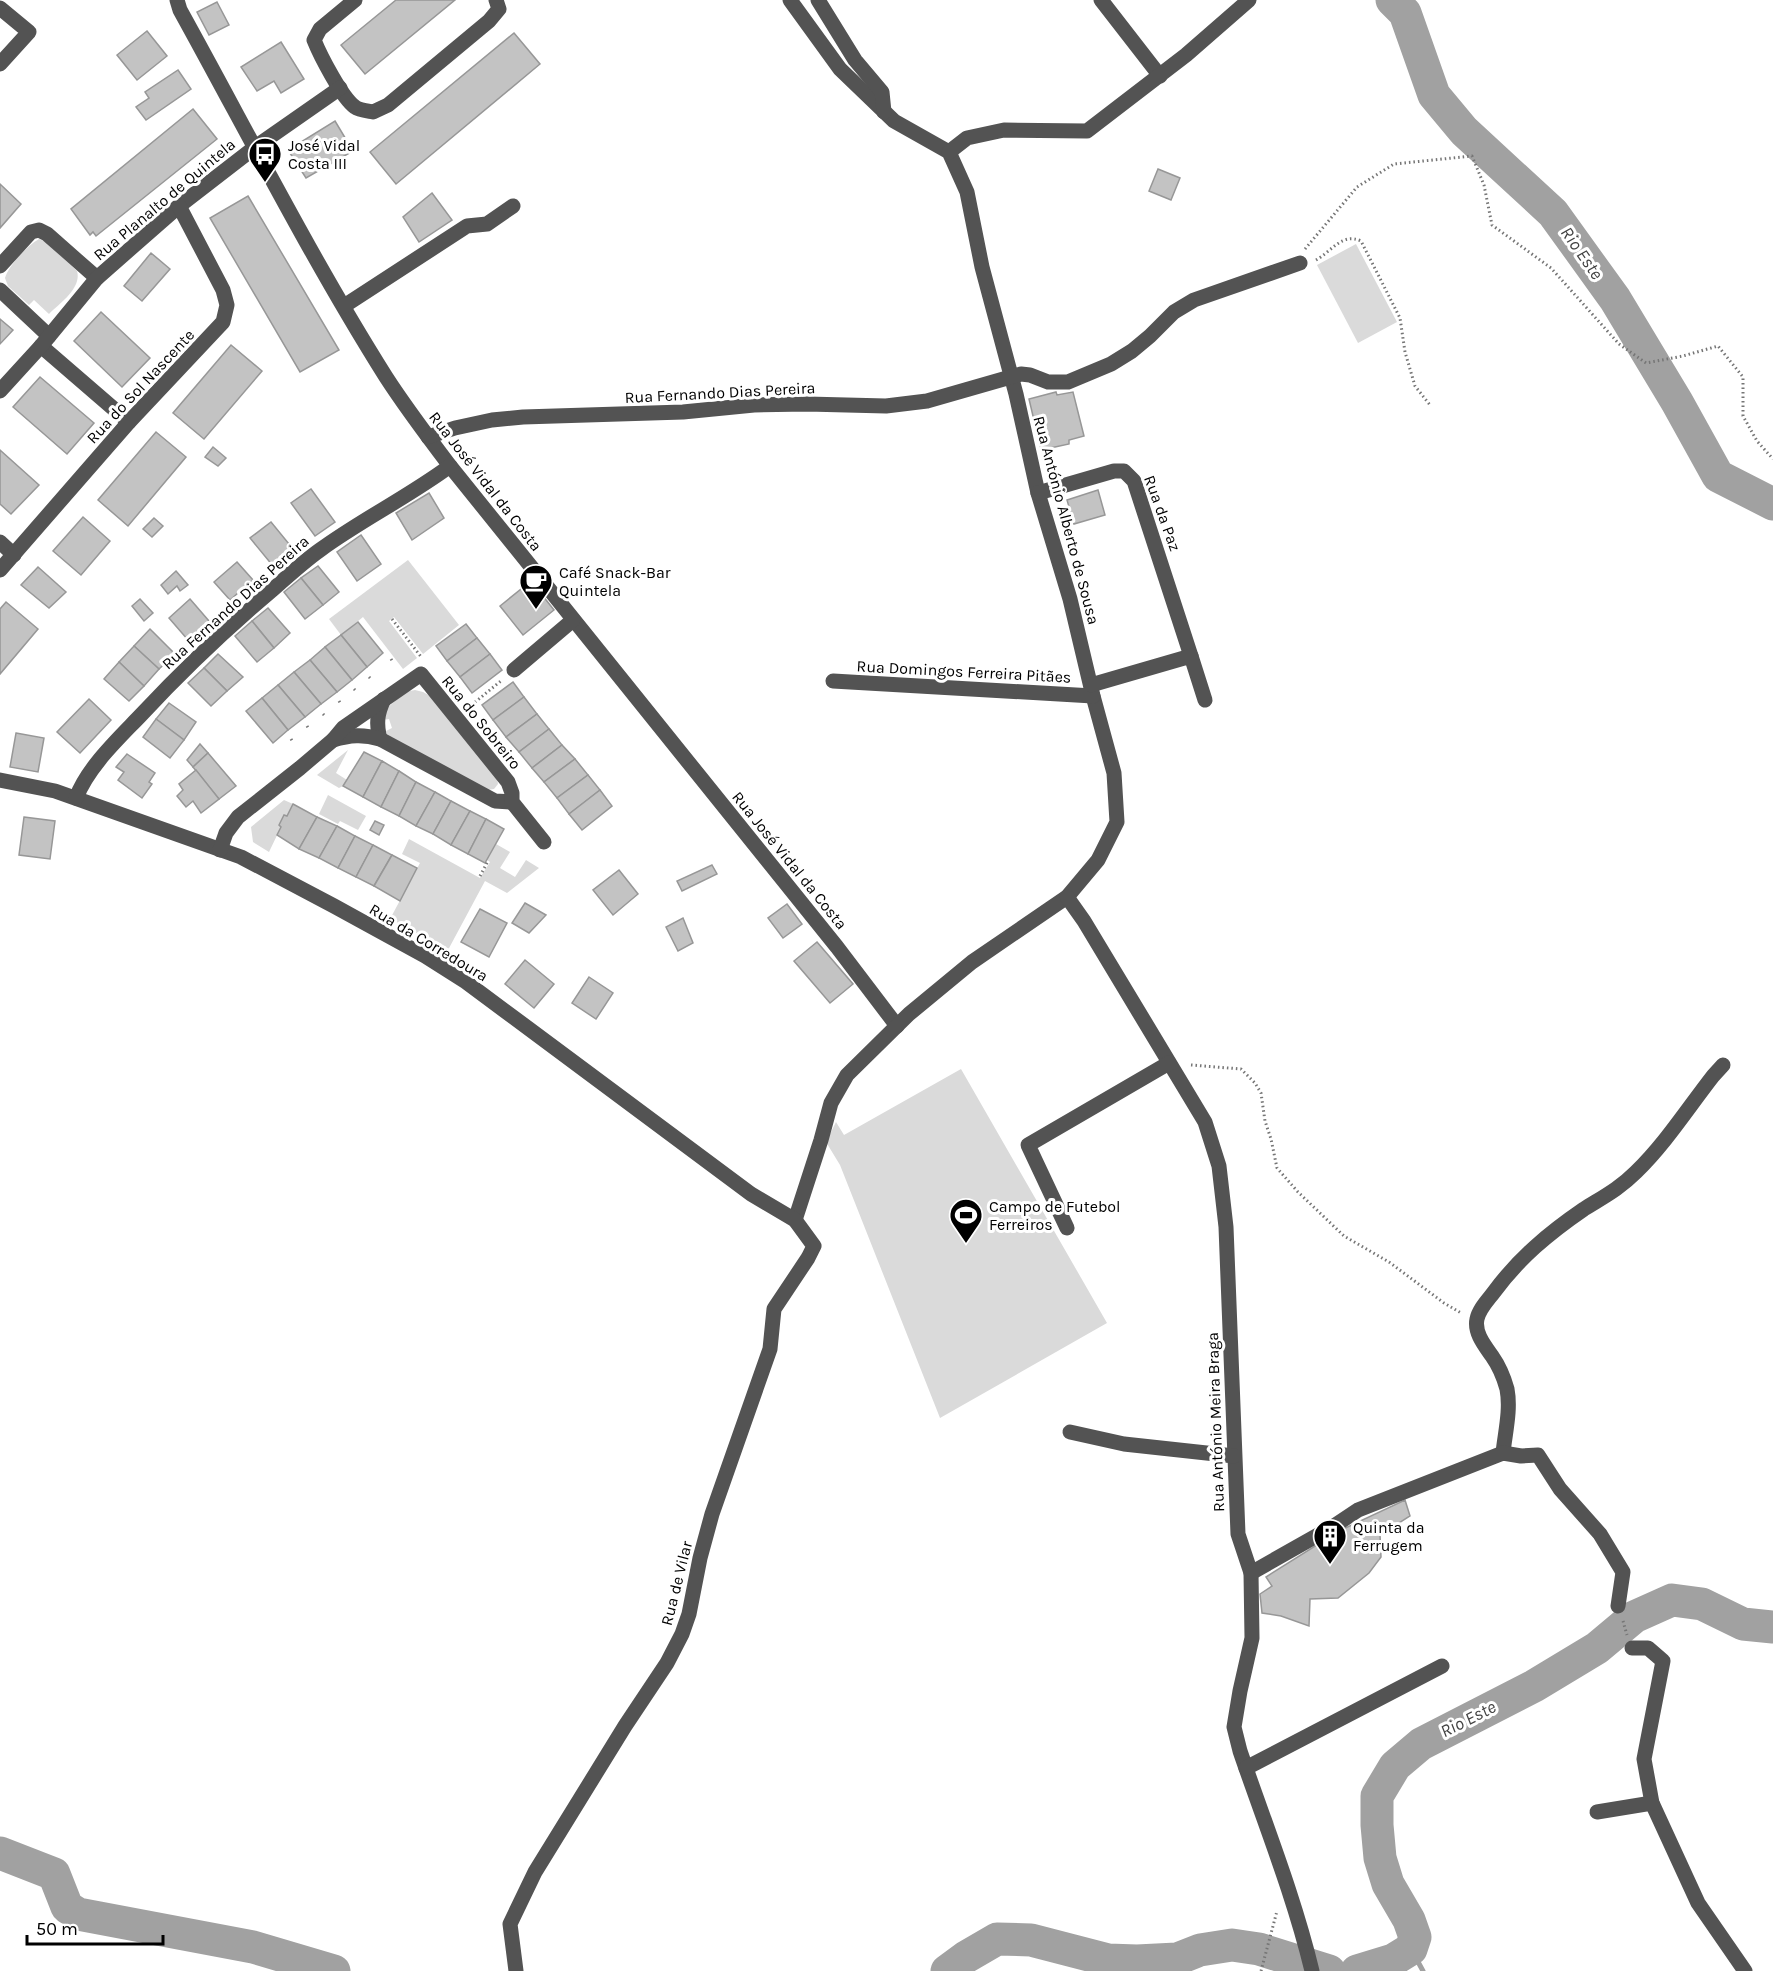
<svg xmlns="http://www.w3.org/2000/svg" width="1773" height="1971" font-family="Karla,sans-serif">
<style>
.green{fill:#dadada}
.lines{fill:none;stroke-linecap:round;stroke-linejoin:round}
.stream{stroke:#a1a1a1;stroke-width:5}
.river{stroke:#a1a1a1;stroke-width:33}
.building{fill:#c3c3c3;stroke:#979797;stroke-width:1.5}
.path{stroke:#757575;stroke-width:3;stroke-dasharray:1.5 3;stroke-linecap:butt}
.minor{stroke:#535353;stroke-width:15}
.labels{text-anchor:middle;stroke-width:6;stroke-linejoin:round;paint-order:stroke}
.poi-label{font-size:16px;fill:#000;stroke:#fff;text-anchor:start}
.street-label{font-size:16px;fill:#000;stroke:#fff}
.water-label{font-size:18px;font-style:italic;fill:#424242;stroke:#fff}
</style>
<rect width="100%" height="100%" fill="#fff"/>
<!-- green -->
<g class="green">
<path d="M39,239L46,242L77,271C82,288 60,303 49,314L34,300L29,305L8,286L5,278C9,265 27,246 39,239Z"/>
<polygon points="1356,244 1397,322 1358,343 1317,265"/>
<polygon points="408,560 459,625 423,654 394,617 389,621 417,658 403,669 363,617 341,635 329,619"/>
<polygon points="415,690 423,692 432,697 497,778 498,784 494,789 487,790 388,737 386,731 392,728 389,719 383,720 385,710 405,692"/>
<polygon points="348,750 336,773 347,780 343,786 339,788 317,775"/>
<polygon points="328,795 366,816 358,830 340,821 338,824 319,814"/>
<polygon points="284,800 293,804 287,816 284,815 279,825 281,827 269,852 253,842 251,827"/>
<polygon points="409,839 480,878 490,862 487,860 496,844 510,852 500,868 515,877 526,860 539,868 507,893 485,881 448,950 390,919 420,863 402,854"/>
<polygon points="961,1069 1107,1323 940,1418 840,1165 826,1142 836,1122 844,1135"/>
</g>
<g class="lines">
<!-- stream -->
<polyline class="stream" points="1411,1949 1423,1971"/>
<!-- river -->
<g class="river">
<polyline points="1392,0 1405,13 1434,95 1464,131 1553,213 1615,299 1677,402 1718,476 1773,504"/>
<polyline points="0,1853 54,1874 67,1907 78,1914 253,1947 334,1971"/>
<polyline points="947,1971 966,1957 997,1939 1031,1940 1108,1960 1137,1961 1177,1959 1200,1950 1232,1945 1259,1949 1329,1971"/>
<polyline points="1357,1971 1393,1960 1411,1949 1415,1937 1409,1920 1388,1884 1380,1858 1377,1825 1377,1796 1395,1766 1421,1744 1534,1686 1597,1648 1634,1617 1672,1600 1702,1604 1743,1624 1773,1627"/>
</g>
</g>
<!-- building -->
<g class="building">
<polygon points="396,0 455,0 365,74 341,45"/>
<polygon points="217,2 229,25 209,35 197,12"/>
<polygon points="147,31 167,56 137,80 117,55"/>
<polygon points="514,33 540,64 396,184 370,152"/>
<polygon points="281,42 304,79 281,93 274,81 257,91 241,67"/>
<polygon points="178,70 191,89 146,120 136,107 149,98 145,92"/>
<polygon points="193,109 217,139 96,236 93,232 90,235 71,209"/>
<polygon points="335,121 353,151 306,178 288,150"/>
<polygon points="1158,169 1180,178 1171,200 1149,191"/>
<polygon points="0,184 21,204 0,228"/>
<polygon points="432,193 452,220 419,242 403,217"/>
<polygon points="248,196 339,350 300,372 210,218"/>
<polygon points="151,253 170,269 142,301 124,286"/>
<polygon points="101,312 150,358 122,387 74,341"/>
<polygon points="0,319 13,330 0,344"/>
<polygon points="231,345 262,371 204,439 173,413"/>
<polygon points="40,377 94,423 67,454 13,407"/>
<polygon points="1056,392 1057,395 1073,392 1084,436 1069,440 1069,444 1041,450 1029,399"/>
<polygon points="156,432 186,457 128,526 98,500"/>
<polygon points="213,447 226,458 218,466 205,457"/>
<polygon points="0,450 39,485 11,514 0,504"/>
<polygon points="311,489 335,522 315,536 291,503"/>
<polygon points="1098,490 1105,515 1074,524 1067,500"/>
<polygon points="429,493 444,518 412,540 396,513"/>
<polygon points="83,517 110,541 81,575 53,551"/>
<polygon points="154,518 163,526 152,537 143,529"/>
<polygon points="271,522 294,550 273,566 250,538"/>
<polygon points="361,535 381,564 357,581 337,552"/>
<polygon points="237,562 253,580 230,600 214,582"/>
<polygon points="318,566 339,592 323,605 301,578"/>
<polygon points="38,567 66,592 49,608 21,585"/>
<polygon points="176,571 188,585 180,591 177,586 168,594 161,585"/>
<polygon points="301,578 323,605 305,619 284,592"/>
<polygon points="531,581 554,610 523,635 500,606"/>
<polygon points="140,599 153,613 144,621 132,606"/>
<polygon points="190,599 209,621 188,640 169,618"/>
<polygon points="6,602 38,629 0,674 0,609"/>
<polygon points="268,608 290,633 274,648 252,621"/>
<polygon points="252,621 274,648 257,662 235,636"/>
<polygon points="358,622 383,653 367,667 341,635"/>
<polygon points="466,624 477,638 447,661 436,646"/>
<polygon points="150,629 175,654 159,669 134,646"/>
<polygon points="341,635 367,667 352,680 325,647"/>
<polygon points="477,638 490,654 460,677 447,661"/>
<polygon points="134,646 159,669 144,686 119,662"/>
<polygon points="325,647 352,680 337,692 310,660"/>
<polygon points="218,654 243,677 227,691 204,668"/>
<polygon points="490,654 502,670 472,693 460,677"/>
<polygon points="310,660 337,692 321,704 294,672"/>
<polygon points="119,662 144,686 129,701 104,679"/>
<polygon points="204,668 227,691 211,706 188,683"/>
<polygon points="294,672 321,704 305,717 278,685"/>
<polygon points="513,682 524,697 493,720 482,705"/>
<polygon points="278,685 305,717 288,730 262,698"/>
<polygon points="524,697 537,714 506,737 493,720"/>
<polygon points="262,698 288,730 273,743 246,711"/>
<polygon points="89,699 111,720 80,753 57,732"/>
<polygon points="169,703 196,722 184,740 156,719"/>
<polygon points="537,714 549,729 519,752 506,737"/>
<polygon points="156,719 184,740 170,758 143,737"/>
<polygon points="549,729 562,745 532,768 519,752"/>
<polygon points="16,733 44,738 38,772 10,767"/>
<polygon points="200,744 208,753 193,767 187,760"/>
<polygon points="562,745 575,759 544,782 532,768"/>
<polygon points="364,752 382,761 363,797 343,786"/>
<polygon points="208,753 236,786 219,799 193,767"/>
<polygon points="127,754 155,773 149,782 152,784 142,798 118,780 124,772 116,767"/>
<polygon points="575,759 588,775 557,798 544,782"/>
<polygon points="382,761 399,771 381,807 363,797"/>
<polygon points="196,770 219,799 201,813 193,801 186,807 177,796 183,790 179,784"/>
<polygon points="399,771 416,782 399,816 381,807"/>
<polygon points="588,775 600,790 569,814 557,798"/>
<polygon points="416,782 435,792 416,826 399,816"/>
<polygon points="600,790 612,806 582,830 569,814"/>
<polygon points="435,792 451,801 433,834 416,826"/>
<polygon points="451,801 470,811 451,845 433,834"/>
<polygon points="293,804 317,817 299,849 277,835 281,827 279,825 284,815 287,816"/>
<polygon points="470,811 486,819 468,854 451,845"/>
<polygon points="24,817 55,821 50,859 19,855"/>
<polygon points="317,817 337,826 319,858 299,849"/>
<polygon points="486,819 504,829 485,863 468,854"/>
<polygon points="375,821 384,825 379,835 370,830"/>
<polygon points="337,826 355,836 338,868 319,858"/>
<polygon points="355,836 373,845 356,877 338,868"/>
<polygon points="373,845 392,855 374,886 356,877"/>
<polygon points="392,855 417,868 400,901 374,886"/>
<polygon points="712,865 717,874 682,891 677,881"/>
<polygon points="619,870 638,894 613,915 593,890"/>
<polygon points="525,903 546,915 529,933 512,923"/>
<polygon points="787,904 802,924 783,938 768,918"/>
<polygon points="480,909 507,923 489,957 461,942"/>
<polygon points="683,918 693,943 678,951 666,927"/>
<polygon points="817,942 853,984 830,1003 794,961"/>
<polygon points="525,960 554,984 534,1008 505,984"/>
<polygon points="589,977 613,993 596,1019 572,1003"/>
<polygon points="1405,1500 1410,1516 1380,1535 1381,1557 1369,1573 1338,1598 1310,1599 1309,1626 1281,1616 1262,1613 1260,1594 1272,1586 1266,1577 1339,1531"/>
</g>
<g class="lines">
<!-- path -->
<g class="path">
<polyline points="1305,249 1357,187 1394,164 1472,156 1484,185 1492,225 1551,268 1619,344 1646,363 1683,356 1718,346 1743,377 1743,416 1757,441 1773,459"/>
<path d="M1316,260C1331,252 1342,232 1361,241L1400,318L1405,352L1415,386L1430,405"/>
<polyline points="392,619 422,658"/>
<polyline points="391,659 393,662"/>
<polyline points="369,677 371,679"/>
<polyline points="354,689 356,691"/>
<polyline points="339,701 341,704"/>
<polyline points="468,708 502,680"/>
<polyline points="323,714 325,716"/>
<polyline points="307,726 309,729"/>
<polyline points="291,739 293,742"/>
<polyline points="480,876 488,861"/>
<polyline points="1191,1065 1241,1069 1255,1083 1261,1093 1265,1121 1271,1139 1277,1168 1298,1192 1344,1236 1389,1262 1444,1303 1461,1313"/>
<polyline points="1623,1621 1627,1635"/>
<polyline points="1261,1971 1277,1911"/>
</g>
<!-- minor -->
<g class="minor">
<path d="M177,0L180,10C248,133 311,258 386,377C406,408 428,437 450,466L837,947L897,1026"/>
<path d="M355,0L320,29L314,40C320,55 342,98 355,107C359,110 368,111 373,112L388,105L489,21L499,9L496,0"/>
<polyline points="790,0 840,69 894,121 949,152 967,192 982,267 1016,394 1038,493 1070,599 1093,696 1114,773 1117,822 1098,860 1067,897 972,962 909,1014 847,1075 831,1103 821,1140 795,1220"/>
<polyline points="818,0 855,60 882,92 884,112"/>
<polyline points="1101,0 1160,76"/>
<polyline points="0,8 29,32 0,64"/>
<polyline points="949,152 967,138 1004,130 1087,131 1186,55 1249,0"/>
<polyline points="0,266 31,232 39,230 47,234 97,278"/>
<polyline points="0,290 49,336"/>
<polyline points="344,306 467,226 487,224 513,206"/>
<polyline points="41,346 129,422"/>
<polyline points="0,391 41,346 97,278 179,206 254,148 340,88"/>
<polyline points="428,437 455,428 492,420 523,417 683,412 754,405 807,404 886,406 927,401 1021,374 1030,375 1048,382 1068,382 1111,364 1132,351 1150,336 1174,312 1194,300 1300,263"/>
<polyline points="1038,493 1114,471 1124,471 1134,481 1191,656"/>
<polyline points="0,542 14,555"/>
<polyline points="0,570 129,422 223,322 227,305 223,290 179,206"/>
<polyline points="514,670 573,620"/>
<polyline points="833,681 1093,696"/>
<polyline points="1091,685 1191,656 1205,700"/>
<path d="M380,739C376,723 377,714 384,699"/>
<path d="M333,740C350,735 363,734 380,739L495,801L512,802"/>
<polyline points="0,780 55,791 241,857 334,906 425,956 466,982 751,1194 795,1220 814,1246 808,1258 774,1309 770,1349 712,1514 700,1558 689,1614 682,1634 667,1663 625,1726 535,1872 510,1924 516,1971"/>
<path d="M76,798C88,767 117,740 140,716C181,672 225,630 271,591C287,577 303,562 320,550C361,520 408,497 450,466"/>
<polyline points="220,850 226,833 238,817 300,768 333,740 343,728 421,674 508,782 512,793 512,802 544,842"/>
<path d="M1067,897L1084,921L1205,1122L1219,1166L1226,1227L1238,1534L1251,1573L1252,1638L1240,1691L1234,1727L1240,1751C1265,1824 1294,1896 1312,1971"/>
<polyline points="1067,1228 1028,1145 1169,1063"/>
<polyline points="1070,1432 1124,1444 1234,1456"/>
<path d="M1503,1453C1505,1433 1511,1410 1507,1389C1504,1378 1499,1366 1492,1356C1485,1346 1474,1333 1477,1319C1479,1309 1488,1300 1494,1292C1519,1258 1549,1233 1584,1209C1603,1197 1619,1189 1636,1172C1665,1144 1688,1108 1713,1076L1723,1065"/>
<polyline points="1251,1573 1334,1526 1358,1510 1503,1453 1521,1456 1538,1455 1560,1489 1600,1534 1623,1572 1618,1606"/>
<polyline points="1632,1648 1648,1648 1663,1661 1644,1759 1652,1803 1698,1903 1745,1971"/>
<polyline points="1246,1768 1442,1666"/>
<polyline points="1597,1812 1652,1803"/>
</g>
</g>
<!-- icons -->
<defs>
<symbol id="bus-pin" viewBox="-11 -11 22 30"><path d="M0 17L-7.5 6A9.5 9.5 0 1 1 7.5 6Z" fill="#000" stroke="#fff"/><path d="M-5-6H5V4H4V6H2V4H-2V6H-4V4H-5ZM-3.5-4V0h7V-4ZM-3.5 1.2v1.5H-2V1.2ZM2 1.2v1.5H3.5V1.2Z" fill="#fff"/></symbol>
<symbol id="cafe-pin" viewBox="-11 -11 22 30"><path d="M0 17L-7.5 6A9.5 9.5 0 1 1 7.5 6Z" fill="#000" stroke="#fff"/><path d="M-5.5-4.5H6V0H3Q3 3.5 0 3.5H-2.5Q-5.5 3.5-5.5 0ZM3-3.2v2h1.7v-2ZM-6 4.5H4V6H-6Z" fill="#fff"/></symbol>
<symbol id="stadium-pin" viewBox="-11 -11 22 30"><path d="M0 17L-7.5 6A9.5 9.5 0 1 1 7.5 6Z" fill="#000" stroke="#fff"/><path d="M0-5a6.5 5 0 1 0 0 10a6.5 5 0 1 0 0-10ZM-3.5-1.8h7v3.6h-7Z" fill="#fff"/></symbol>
<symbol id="building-pin" viewBox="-11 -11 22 30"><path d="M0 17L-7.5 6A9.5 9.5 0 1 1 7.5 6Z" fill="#000" stroke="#fff"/><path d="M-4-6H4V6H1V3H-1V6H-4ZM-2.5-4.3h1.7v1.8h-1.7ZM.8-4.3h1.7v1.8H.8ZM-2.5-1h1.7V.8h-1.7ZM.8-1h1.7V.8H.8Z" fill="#fff"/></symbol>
</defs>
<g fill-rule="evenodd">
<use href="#bus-pin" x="246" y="135" width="38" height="52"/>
<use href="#cafe-pin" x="517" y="562" width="38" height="52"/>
<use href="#stadium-pin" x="947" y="1196" width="38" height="52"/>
<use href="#building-pin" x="1311" y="1517" width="38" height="52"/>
</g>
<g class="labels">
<!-- poi labels -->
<g class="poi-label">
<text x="288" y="151">José Vidal<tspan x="288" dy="18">Costa III</tspan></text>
<text x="559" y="578">Café Snack-Bar<tspan x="559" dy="18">Quintela</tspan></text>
<text x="989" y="1212">Campo de Futebol<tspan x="989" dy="18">Ferreiros</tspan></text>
<text x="1353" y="1533">Quinta da<tspan x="1353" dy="18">Ferrugem</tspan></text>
</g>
<!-- street labels -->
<g class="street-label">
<text transform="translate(164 199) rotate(-40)" y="6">Rua Planalto de Quintela</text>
<text transform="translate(140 386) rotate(-47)" y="6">Rua do Sol Nascente</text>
<text transform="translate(720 392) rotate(-3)" y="6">Rua Fernando Dias Pereira</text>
<text transform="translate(486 481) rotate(52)" y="6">Rua José Vidal da Costa</text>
<text transform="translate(1163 513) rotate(70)" y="6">Rua da Paz</text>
<text transform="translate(1067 520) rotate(75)" y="6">Rua António Alberto de Sousa</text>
<text transform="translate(235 602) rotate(-42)" y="6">Rua Fernando Dias Pereira</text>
<text transform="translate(964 671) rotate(3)" y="6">Rua Domingos Ferreira Pitães</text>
<text transform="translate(482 722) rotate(51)" y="6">Rua do Sobreiro</text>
<text transform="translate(790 860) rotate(51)" y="6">Rua José Vidal da Costa</text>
<text transform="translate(429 942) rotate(31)" y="6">Rua da Corredoura</text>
<text transform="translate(1215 1422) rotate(-92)" y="6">Rua António Meira Braga</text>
<text transform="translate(676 1583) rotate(-76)" y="6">Rua de Vilar</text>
</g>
<!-- water labels -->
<g class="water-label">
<text transform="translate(1582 253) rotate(55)" y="6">Rio Este</text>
<text transform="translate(1468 1719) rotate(-27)" y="6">Rio Este</text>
</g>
</g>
<!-- scale -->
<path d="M27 1935v9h136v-9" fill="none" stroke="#000000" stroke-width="3"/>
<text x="36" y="1935" font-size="18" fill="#000000" stroke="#ffffff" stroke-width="4.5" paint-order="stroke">50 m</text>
</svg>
